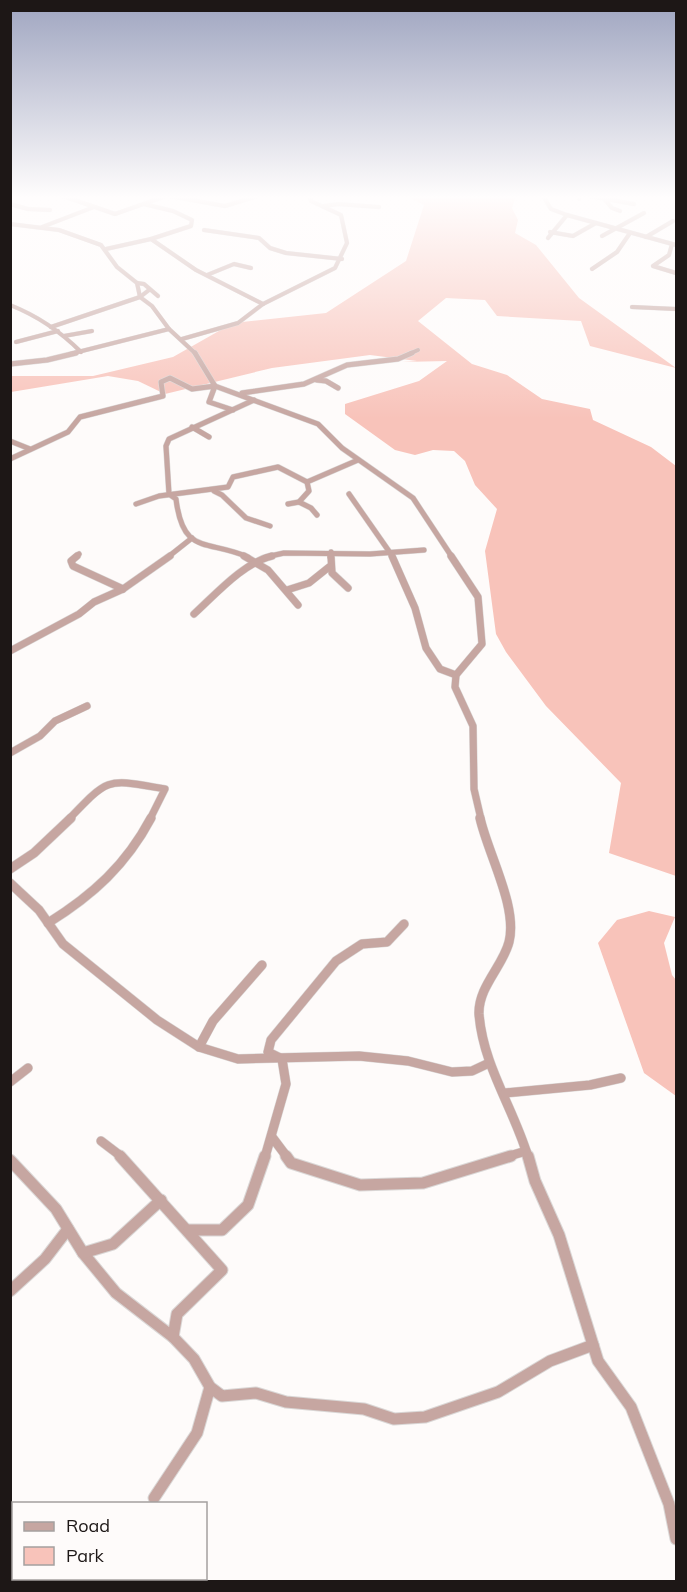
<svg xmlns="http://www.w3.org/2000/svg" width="687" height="1592" font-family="Mulish,sans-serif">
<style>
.green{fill:#f8c3ba}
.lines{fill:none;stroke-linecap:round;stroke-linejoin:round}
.street-far4-casing{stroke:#dad7d6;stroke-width:4.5}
.street-far3-casing{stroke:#dad7d6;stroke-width:6}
.street-far2-casing{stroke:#dad7d6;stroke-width:8}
.street-far1-casing{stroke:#dad7d6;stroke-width:10}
.street-casing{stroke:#dad7d6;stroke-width:13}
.street-far4{stroke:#c6a6a1;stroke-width:4}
.street-far3{stroke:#c6a6a1;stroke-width:5}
.street-far2{stroke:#c6a6a1;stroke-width:7}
.street-far1{stroke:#c6a6a1;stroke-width:9}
.street{stroke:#c6a6a1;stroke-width:11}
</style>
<rect width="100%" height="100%" fill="#fefbfa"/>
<!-- green -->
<g class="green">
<polygon points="406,196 516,196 512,208 518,220 515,233 536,245 579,298 676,368 590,346 581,321 497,316 485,300 446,298 418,321 472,364 507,375 542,399 590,409 593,420 651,447 676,466 676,876 609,853 621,783 546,706 506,652 496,634 485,551 497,509 475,485 465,461 454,451 433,450 415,455 395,450 345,414 345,404 419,381 447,361 402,362 417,361 370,355 272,368 165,394 138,381 108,376 11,392 11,376 93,376 173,357 233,323 326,313 406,261 424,205"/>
<polygon points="649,911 675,917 664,943 672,975 676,980 676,1096 644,1073 598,943 617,920"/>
</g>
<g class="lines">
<defs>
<g id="street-far4">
<polyline points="63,196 115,214 166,196"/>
<polyline points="169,196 225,206 258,196"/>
<polyline points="543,196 551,209 567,215 676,245"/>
<polyline points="589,196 634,204"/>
<polyline points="579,199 580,196"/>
<polyline points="605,200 612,208 620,211"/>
<polyline points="10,204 28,209 50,210"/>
<polyline points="144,204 173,211 192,220 191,226 151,239"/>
<polyline points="324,206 338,204 379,207"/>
<polyline points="10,224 59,230 101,245 117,267 137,283 140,297 152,306 169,329 196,354"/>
<polyline points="42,227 94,207"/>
<polyline points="204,230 259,238 270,248 286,253 342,259"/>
<polyline points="550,232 573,236 596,223"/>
<polyline points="602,236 644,213"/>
<polyline points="646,237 673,221"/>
<polyline points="548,238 567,215"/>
<polyline points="672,244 669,255 653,266 676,273"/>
<polyline points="106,249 151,239 196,270 263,304"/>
<polyline points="592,269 617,252 630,233"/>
<polyline points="207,275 234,264 251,268"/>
<polyline points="137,283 144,284 158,296"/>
<path d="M10,305C38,316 60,331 81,352"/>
<polyline points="632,307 676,309"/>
<polyline points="51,327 140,297 149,290"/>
<polyline points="64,336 92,331"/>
<polyline points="182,339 238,323 263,304 335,268 347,243 341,215 311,201 309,196"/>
<polyline points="16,342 58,331"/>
<polyline points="70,354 169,329"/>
<polyline points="409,354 418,350"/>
</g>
<g id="street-far3">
<polyline points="195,353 215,386 318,424 342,448 413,498 452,557"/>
<polyline points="10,364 47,360 76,353"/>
<polyline points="317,380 326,381 338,388"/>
<polyline points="242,393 304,384 347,365 398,359 412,353"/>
<polyline points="192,427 209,437"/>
<polyline points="10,441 30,449"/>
<polyline points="10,459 68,432 80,417 163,396 161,382 170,378 192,389 215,386 209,402 233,410"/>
<polyline points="214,491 222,495 246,518 270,526"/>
<polyline points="349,494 393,557"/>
<polyline points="299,502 311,508 317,515"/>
<polyline points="136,504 159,496 228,487 233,477 278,467 307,482"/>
<polyline points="288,504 299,502 309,491 307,482 358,460"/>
<polyline points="75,557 79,554"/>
<polyline points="168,557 192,538"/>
<path d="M248,557C207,539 183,556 176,499L169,494L166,446L169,439L254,400"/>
<polyline points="266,557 284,553 370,554 424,550"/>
<polyline points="330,557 331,552"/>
</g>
<g id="street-far2">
<polyline points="77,556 71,561 73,566 123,589"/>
<polyline points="244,556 268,570 298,605"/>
<polyline points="331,556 332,573 348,588"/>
<polyline points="392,556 415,608 426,648 440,669 456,675"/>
<polyline points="451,556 478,597 482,644 456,675 455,687 473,726 474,789 481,819"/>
<polyline points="287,590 309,583 329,567"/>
<path d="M194,614C216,594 243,563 272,556"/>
<polyline points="10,651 79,614 94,602 123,589 170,556"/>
<polyline points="10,753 40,736 55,721 87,706"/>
<path d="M69,819C110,776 107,779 165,789L150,819"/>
</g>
<g id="street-far1">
<path d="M480,818C488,854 518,907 509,942C503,966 478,987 479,1014C483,1066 514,1109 528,1157"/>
<polyline points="10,869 34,853 71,818"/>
<polyline points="10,883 39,910 63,944 157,1020 199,1047 238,1059 359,1056 408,1061 452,1072 472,1071 489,1063"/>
<path d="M48,923C93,895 126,865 151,818"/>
<polyline points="199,1047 213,1021 262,965"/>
<polyline points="10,1082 28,1068"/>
<polyline points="505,1093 590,1085 621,1078"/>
<polyline points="272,1137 287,1157"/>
<polyline points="101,1141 122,1157"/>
<polyline points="265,1157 286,1084 282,1059 268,1052 271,1040 336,961 362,944 387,942 404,924"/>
<polyline points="506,1157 526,1151"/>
</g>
<g id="street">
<polyline points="120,1156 222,1270 177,1314 173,1337"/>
<polyline points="286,1156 291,1163 360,1185 423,1183 511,1156"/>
<polyline points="528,1156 535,1181 559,1235 598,1361 631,1407 669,1504 676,1539"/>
<polyline points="10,1160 56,1209 83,1253 116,1293 173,1337 194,1359 210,1387 222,1396 256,1393 286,1402 364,1409 394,1419 425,1417 498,1392 550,1361 593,1345"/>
<polyline points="189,1230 222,1230 248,1205 265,1156"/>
<polyline points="83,1253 113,1244 161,1200"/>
<polyline points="10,1291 45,1259 68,1229"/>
<polyline points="154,1498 197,1433 210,1387"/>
</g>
</defs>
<!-- street-far4 casing -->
<use href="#street-far4" class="street-far4-casing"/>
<!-- street-far3 casing -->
<use href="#street-far3" class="street-far3-casing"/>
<!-- street-far2 casing -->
<use href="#street-far2" class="street-far2-casing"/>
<!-- street-far1 casing -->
<use href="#street-far1" class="street-far1-casing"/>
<!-- street casing -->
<use href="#street" class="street-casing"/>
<!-- street-far4 -->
<use href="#street-far4" class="street-far4"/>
<!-- street-far3 -->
<use href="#street-far3" class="street-far3"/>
<!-- street-far2 -->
<use href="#street-far2" class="street-far2"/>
<!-- street-far1 -->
<use href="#street-far1" class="street-far1"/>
<!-- street -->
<use href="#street" class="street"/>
</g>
<!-- sky -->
<linearGradient id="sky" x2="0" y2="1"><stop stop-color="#9fa5c0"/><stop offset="0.47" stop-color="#fffdfd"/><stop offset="1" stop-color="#fffdfd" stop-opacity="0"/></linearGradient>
<rect width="687" height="419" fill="url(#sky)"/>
<!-- border -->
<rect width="687" height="1592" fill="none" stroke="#1d1716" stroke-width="24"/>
<!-- legend -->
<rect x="12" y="1502" width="195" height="78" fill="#fefbfa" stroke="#a4a09f" stroke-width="1.5"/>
<rect x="24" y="1522" width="30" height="9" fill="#c6a6a1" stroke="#a4a09f" stroke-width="1.5"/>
<text x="66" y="1532" font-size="18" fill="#1d1716">Road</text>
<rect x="24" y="1547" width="30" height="18" fill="#f8c3ba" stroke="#a4a09f" stroke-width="1.5"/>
<text x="66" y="1562" font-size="18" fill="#1d1716">Park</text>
</svg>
